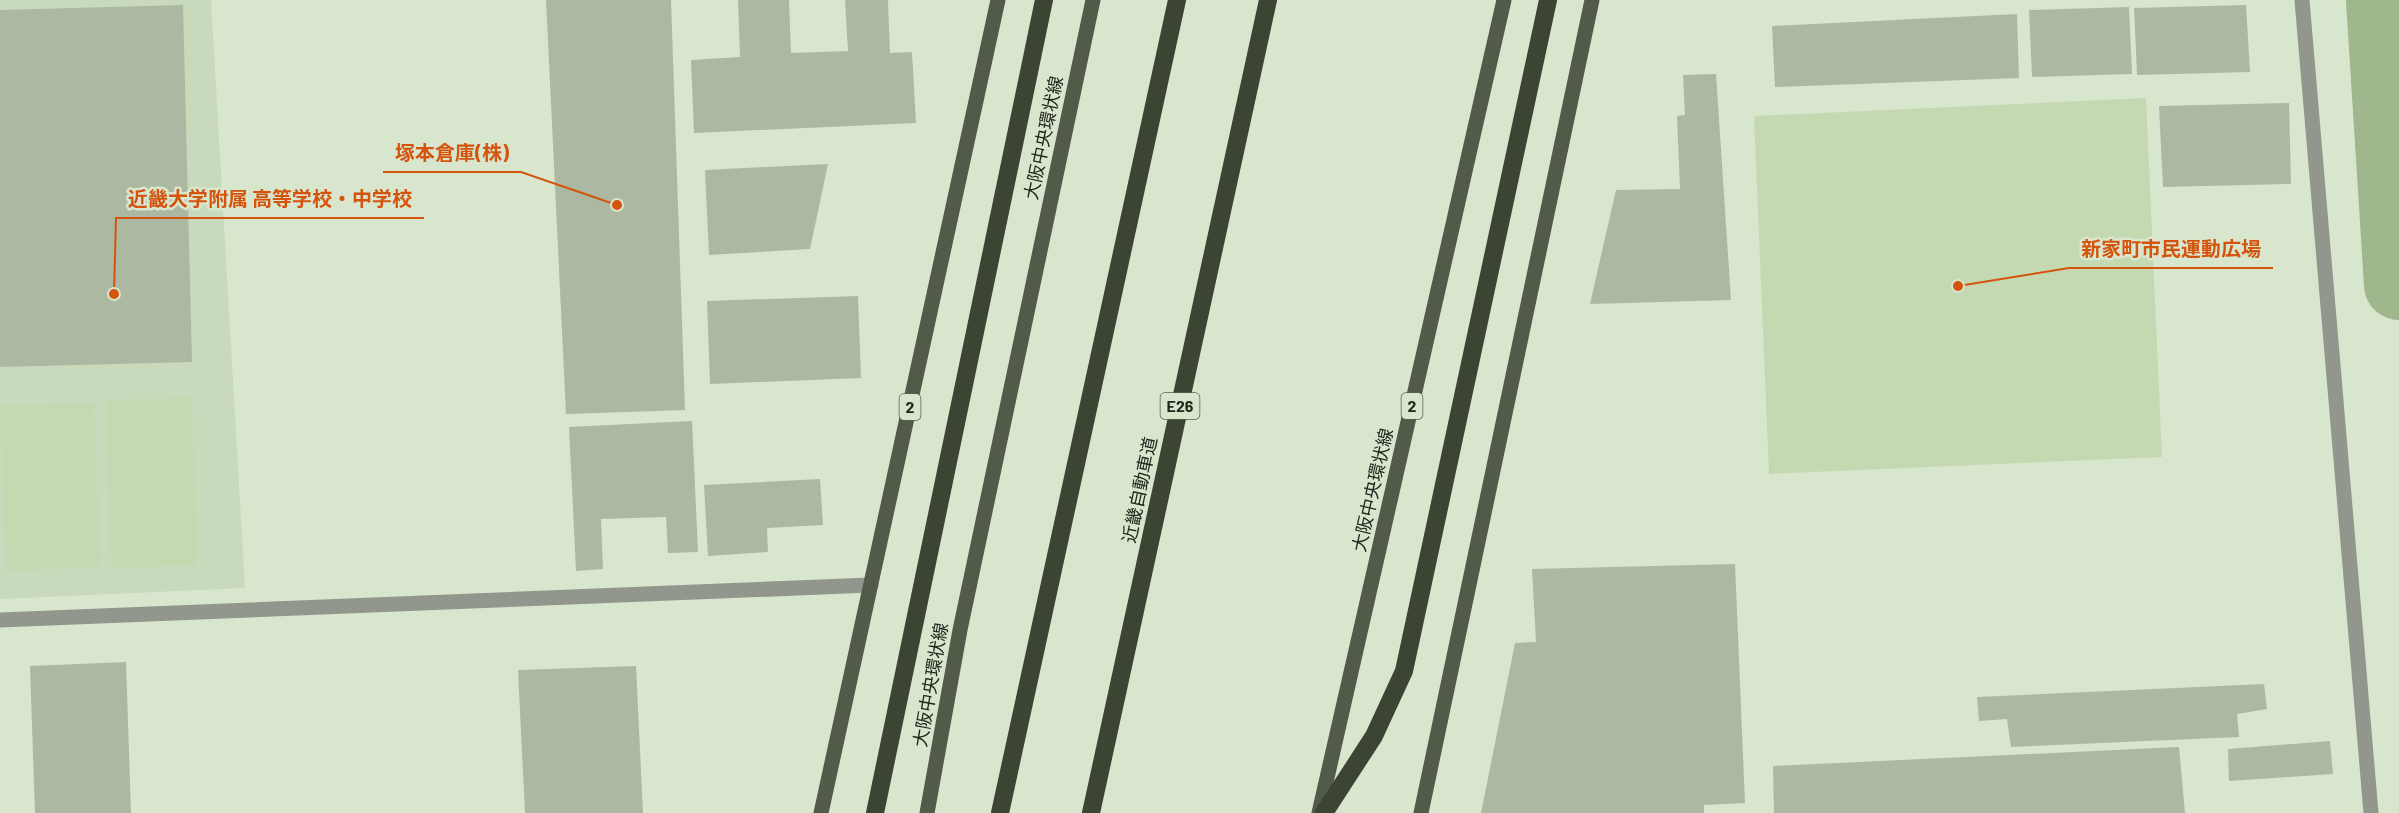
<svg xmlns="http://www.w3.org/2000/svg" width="2399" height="813" font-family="Barlow,'Noto Sans JP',sans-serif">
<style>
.built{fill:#c9d9bb}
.green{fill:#c4d9b1}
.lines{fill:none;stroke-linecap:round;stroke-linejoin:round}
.river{stroke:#a0b68c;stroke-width:70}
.building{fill:#acb8a2}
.minor{stroke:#92978d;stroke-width:15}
.primary{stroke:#525b4a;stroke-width:15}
.motorway{stroke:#3c4533;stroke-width:18}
.labels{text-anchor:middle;stroke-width:5;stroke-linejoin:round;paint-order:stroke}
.shield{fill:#d9e6ce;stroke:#596053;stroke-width:1.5}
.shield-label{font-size:16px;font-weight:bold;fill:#22271e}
.street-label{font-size:18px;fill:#22271e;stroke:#d9e6ce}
.leader{fill:none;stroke:#d4540e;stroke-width:2}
.callout-dot{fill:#d4540e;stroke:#d9e6ce;stroke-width:2}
.callout-label{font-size:20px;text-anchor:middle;font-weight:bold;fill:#d4540e;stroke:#d9e6ce;stroke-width:5;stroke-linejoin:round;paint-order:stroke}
</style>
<rect width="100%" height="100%" fill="#d9e6ce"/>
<!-- built -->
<polygon class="built" points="0,0 211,0 245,588 0,599"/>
<!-- green -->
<g class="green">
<polygon points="2146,98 2162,457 1769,474 1754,116"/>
<polygon points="192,398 197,565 111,568 106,400"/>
<polygon points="94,403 100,567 6,571 0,406"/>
</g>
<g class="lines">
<!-- river -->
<polyline class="river" points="2381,0 2399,285"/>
</g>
<!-- building -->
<g class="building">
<polygon points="546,0 671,0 685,410 566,414"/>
<polygon points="738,0 789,0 791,53 848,51 845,0 888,0 890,53 912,52 916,123 694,133 691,60 740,57"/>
<polygon points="183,5 192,362 0,367 0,10"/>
<polygon points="2246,5 2250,72 2137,75 2134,8"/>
<polygon points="2129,7 2132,74 2032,77 2029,10"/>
<polygon points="2017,14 2019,78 1775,87 1772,26"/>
<polygon points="1716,74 1731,300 1590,304 1616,190 1680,189 1677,116 1685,115 1683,75"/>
<polygon points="2289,103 2291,184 2163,187 2159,106"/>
<polygon points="828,164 810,249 709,255 705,170"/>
<polygon points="858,296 861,378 710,384 707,301"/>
<polygon points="692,421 698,552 668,553 666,517 601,519 603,569 576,571 569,427"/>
<polygon points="820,479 823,525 767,528 768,552 708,556 704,485"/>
<polygon points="1735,564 1745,803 1704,805 1704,813 1481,813 1515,643 1536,642 1532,569"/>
<polygon points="126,662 131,813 35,813 30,666"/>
<polygon points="636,666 643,813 525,813 518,670"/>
<polygon points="2264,684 2267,709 2237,714 2239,737 2011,747 2007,719 1979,721 1977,697"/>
<polygon points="2330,741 2333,774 2229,781 2228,749"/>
<polygon points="2179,747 2185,813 1774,813 1773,766"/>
</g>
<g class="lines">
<!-- minor -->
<g class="minor">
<polyline points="2302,0 2371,813"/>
<polyline points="0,620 871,585"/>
</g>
<!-- primary -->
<g class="primary">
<polyline points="821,813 998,0"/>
<polyline points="927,813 960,630 1093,0"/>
<polyline points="1319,813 1504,0"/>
<polyline points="1421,813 1592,0"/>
</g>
<!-- motorway -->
<g class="motorway">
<polyline points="875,813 1044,0"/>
<polyline points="1000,813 1177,0"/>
<polyline points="1091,813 1268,0"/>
<polyline points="1324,813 1374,736 1404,671 1548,0"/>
</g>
</g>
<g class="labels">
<!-- shield labels -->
<g class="shield">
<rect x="1160.5" y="393" width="39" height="26" rx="4.5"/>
<rect x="1401.5" y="393" width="21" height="26" rx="4.5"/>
<rect x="899.5" y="394" width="21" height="26" rx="4.5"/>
</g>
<g class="shield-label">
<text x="1180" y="412">E26</text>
<text x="1412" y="412">2</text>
<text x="910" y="413">2</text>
</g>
<!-- street labels -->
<g class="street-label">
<text transform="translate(1044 138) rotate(-78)" y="6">大阪中央環状線</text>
<text transform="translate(1140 490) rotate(-78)" y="6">近畿自動車道</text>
<text transform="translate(1373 490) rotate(-77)" y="6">大阪中央環状線</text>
<text transform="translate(931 685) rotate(-80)" y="6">大阪中央環状線</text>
</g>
</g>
<!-- callouts -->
<path class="leader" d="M617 205L521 172H383M114 294L116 218H424M1958 286L2069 268H2273"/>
<g class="callout-dot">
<circle cx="617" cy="205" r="6"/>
<circle cx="114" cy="294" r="6"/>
<circle cx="1958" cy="286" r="6"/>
</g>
<g class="callout-label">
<text x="452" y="160">塚本倉庫(株)</text>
<text x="270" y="206">近畿大学附属 高等学校・中学校</text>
<text x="2171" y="256">新家町市民運動広場</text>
</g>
</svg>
